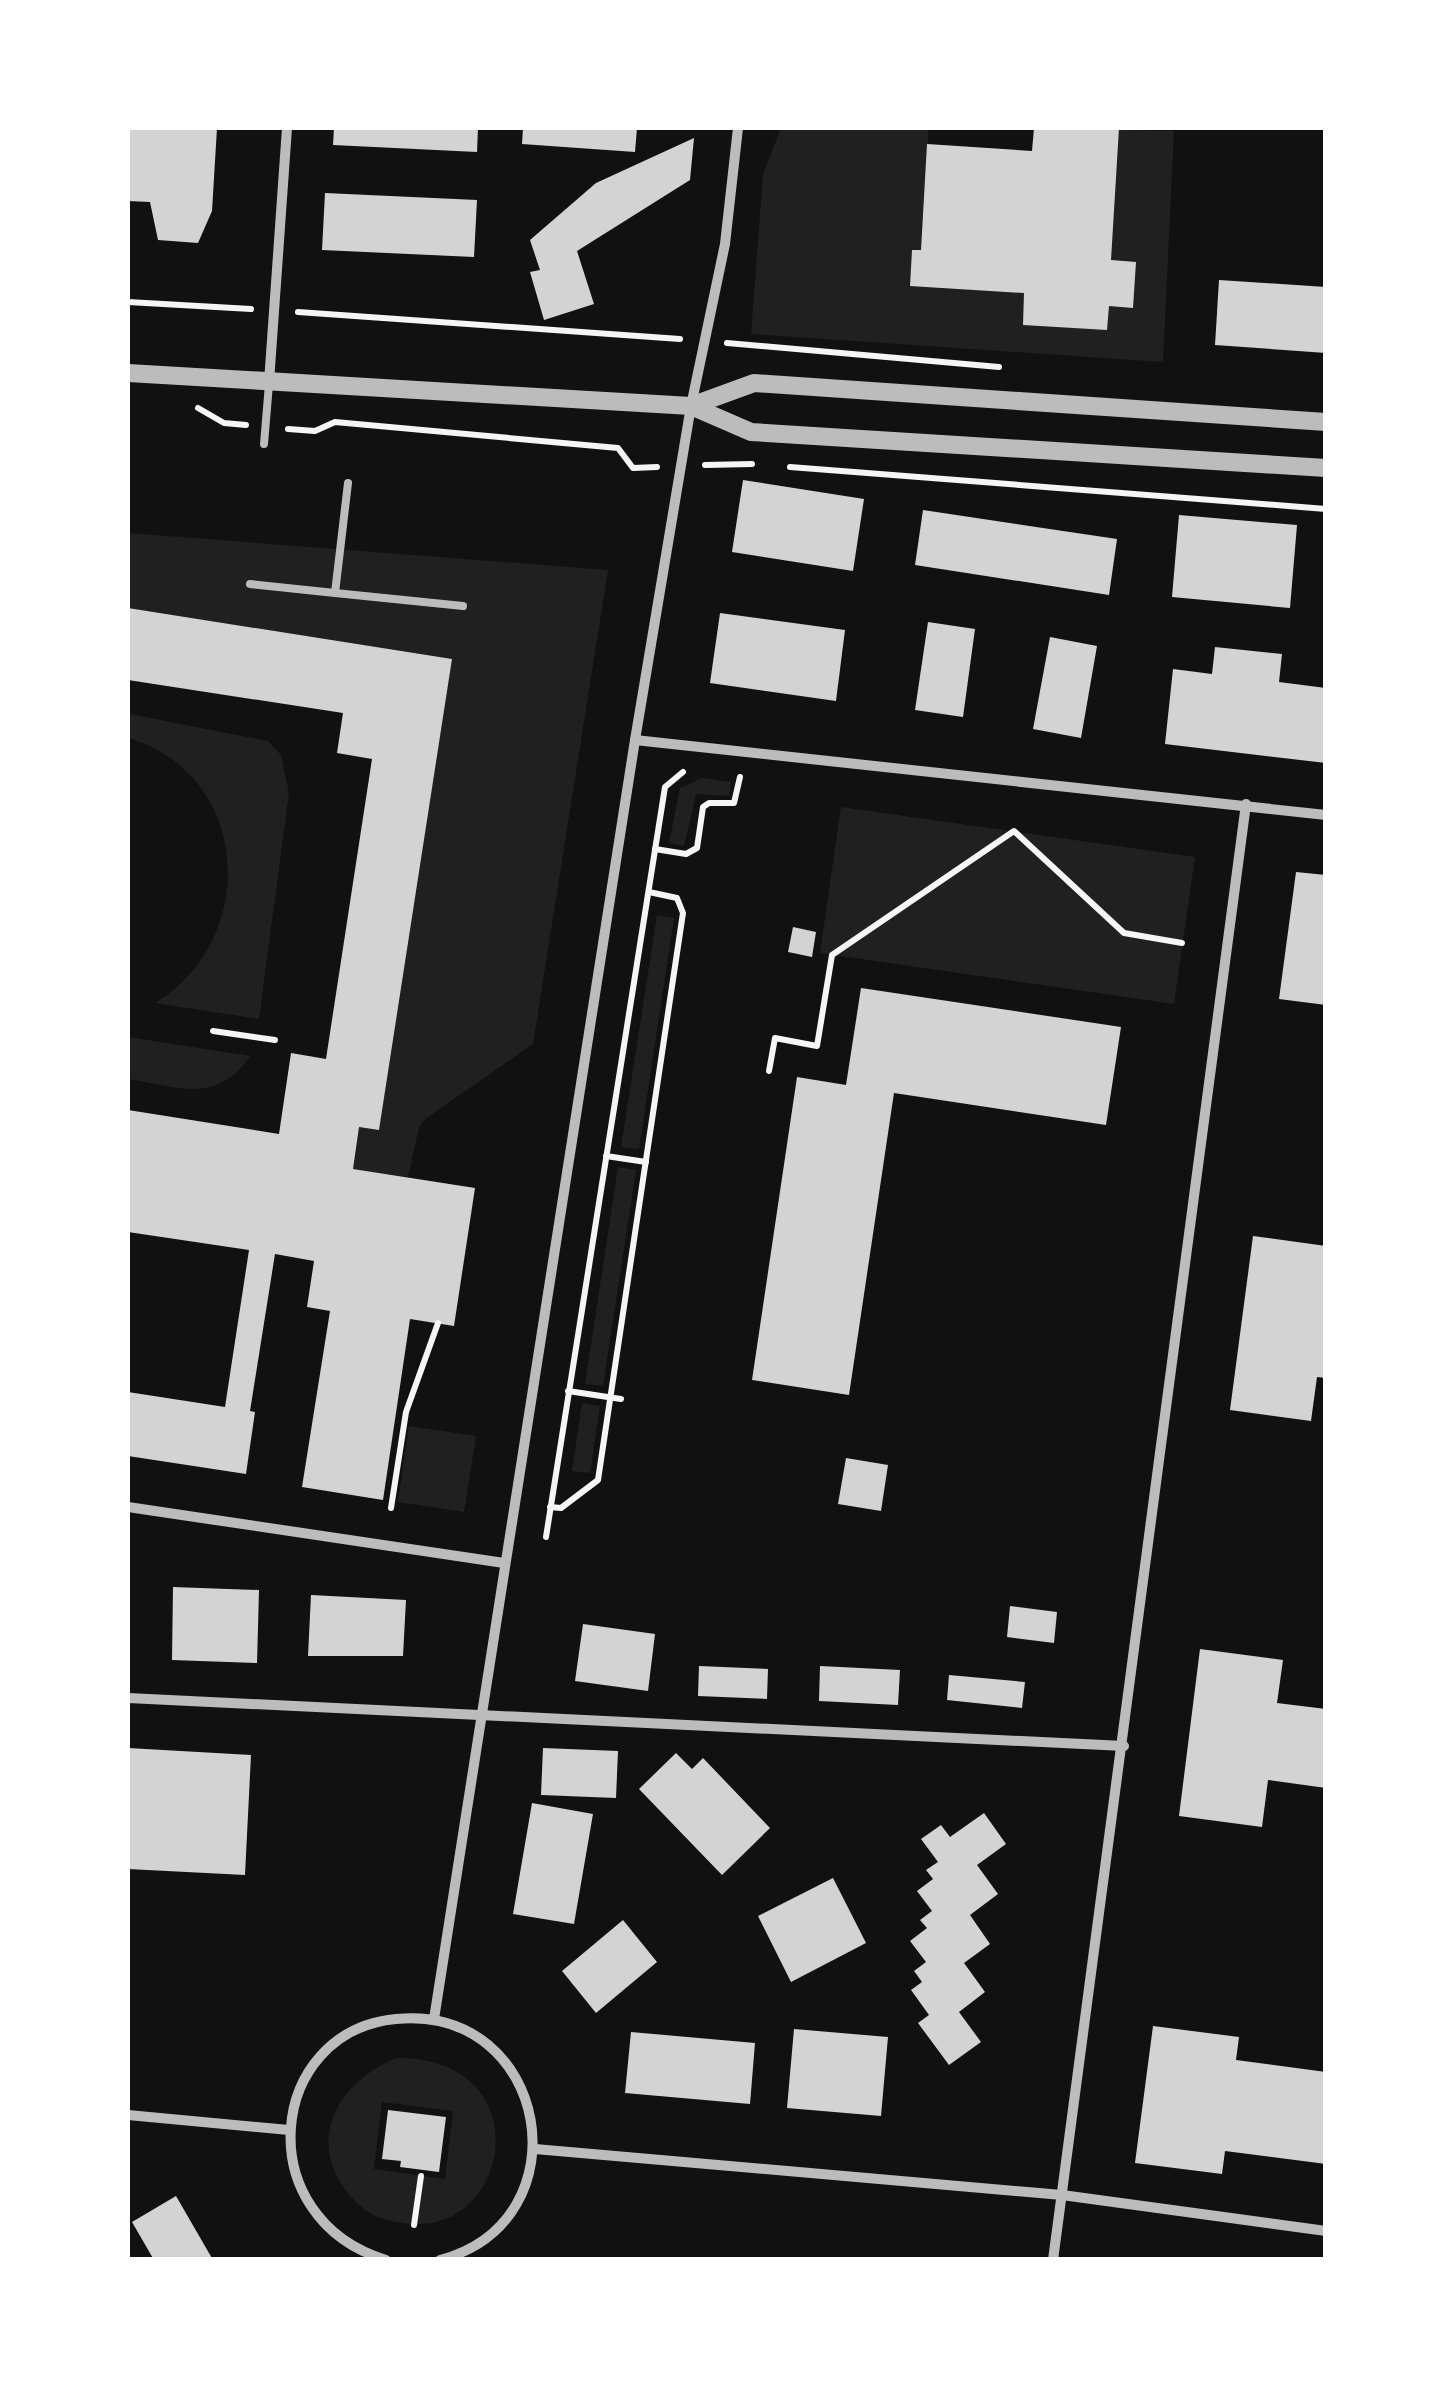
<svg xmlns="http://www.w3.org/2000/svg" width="1453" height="2387" font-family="Lato,sans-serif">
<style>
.green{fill:#202020;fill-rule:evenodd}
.building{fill:#d3d3d3}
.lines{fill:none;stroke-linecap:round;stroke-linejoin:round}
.path{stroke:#f5f5f5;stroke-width:6}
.service{stroke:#bcbcbc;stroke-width:8}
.minor{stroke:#bcbcbc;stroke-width:10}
.tertiary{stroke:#bcbcbc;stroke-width:18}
</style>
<rect width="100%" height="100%" fill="#111"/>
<!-- green -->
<g class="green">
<polygon points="781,128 928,128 928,144 1032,151 1034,128 1174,131 1163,362 751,334 763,174"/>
<polygon points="128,533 608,570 533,1044 425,1119 419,1127 408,1177 353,1169 359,1127 379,1130 452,659 128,608"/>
<path d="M130,714L268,741L281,755L289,793L259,1019L155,1003C260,939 252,774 128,738Z"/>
<polygon points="702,778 731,782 729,796 696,794 684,846 669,843 680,788"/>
<polygon points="841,807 1195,857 1174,1004 820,953"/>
<polygon points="657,915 674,918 639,1149 621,1147"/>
<path d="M128,1037L250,1056C217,1105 179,1087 128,1079Z"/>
<polygon points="618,1167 636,1170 603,1386 585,1384"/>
<polygon points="582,1403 600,1406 590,1473 572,1471"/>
<polygon points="409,1426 476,1436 464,1512 398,1502"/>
<path d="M396,2058C544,2057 511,2241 403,2223C386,2221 368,2215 356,2202C302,2147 334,2084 396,2058ZM382,2102L453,2111L445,2179L374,2169Z"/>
</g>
<!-- building -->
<g class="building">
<polygon points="128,128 217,128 212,211 198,243 158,240 150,202 128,201"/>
<polygon points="334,128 478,128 477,152 333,145"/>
<polygon points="523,128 637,128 635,152 522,144"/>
<polygon points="1034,128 1119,128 1111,260 1136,262 1133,308 1109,306 1107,330 1023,325 1024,293 910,286 912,250 921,250 927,144 1032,151"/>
<polygon points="694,138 690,180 577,251 594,304 544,320 530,272 540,270 530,240 596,183"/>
<polygon points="325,193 477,200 474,257 322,250"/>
<polygon points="1219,280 1326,287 1326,353 1215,345"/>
<polygon points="743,480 864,499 853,571 732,552"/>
<polygon points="923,510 1117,539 1109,595 915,565"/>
<polygon points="1179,515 1297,525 1290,608 1172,597"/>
<polygon points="128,608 452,659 379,1130 359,1127 353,1169 475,1188 454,1326 410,1319 383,1500 302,1487 330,1311 307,1307 314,1261 275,1254 250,1411 255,1412 246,1474 128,1456 128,1392 225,1407 249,1250 128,1232 128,1110 279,1134 291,1053 326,1059 372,759 337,753 343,713 128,680"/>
<polygon points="720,613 845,630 836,701 710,683"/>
<polygon points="928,622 975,629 963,717 915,710"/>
<polygon points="1050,637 1097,646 1081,738 1033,729"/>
<polygon points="1215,647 1282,654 1279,682 1326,688 1326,763 1165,744 1173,669 1212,674"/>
<polygon points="1296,872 1326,875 1326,1005 1279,999"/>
<polygon points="793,927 816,932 812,957 788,952"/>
<polygon points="861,988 1121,1027 1106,1125 894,1093 849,1395 752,1380 797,1077 846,1085"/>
<polygon points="1253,1236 1326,1246 1326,1378 1317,1377 1311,1421 1230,1410"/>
<polygon points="846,1458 888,1465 881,1511 838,1504"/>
<polygon points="173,1587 259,1590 257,1663 172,1660"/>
<polygon points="311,1595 406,1600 403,1656 308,1656"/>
<polygon points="1010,1606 1057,1612 1054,1643 1007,1637"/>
<polygon points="583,1624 655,1634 648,1691 575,1681"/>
<polygon points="1200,1649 1283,1660 1277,1703 1326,1709 1326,1788 1268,1780 1262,1827 1179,1816"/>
<polygon points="699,1666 768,1669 767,1699 698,1696"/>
<polygon points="820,1666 900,1670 898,1705 819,1701"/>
<polygon points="949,1675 1025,1682 1022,1708 947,1700"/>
<polygon points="128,1748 251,1755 245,1875 128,1869"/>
<polygon points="543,1748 618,1751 616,1798 541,1795"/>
<polygon points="676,1753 692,1769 703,1758 770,1828 722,1875 639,1789"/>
<polygon points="532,1803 593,1814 574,1924 513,1914"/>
<polygon points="984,1813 1006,1844 977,1865 998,1894 970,1915 990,1944 964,1963 985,1992 959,2012 981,2042 949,2065 918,2023 929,2015 911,1990 922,1982 914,1971 926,1962 910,1941 927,1928 920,1920 932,1911 917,1891 933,1879 926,1870 938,1862 921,1839 941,1825 950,1837"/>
<polygon points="833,1878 866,1943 791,1982 758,1916"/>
<polygon points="623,1920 657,1962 596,2013 562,1971"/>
<polygon points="1153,2026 1239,2037 1236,2060 1326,2072 1326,2164 1225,2151 1222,2174 1135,2163"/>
<polygon points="794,2029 888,2037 881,2116 787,2108"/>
<polygon points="631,2032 755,2043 750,2104 625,2093"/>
<polygon points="388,2110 446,2117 439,2172 400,2167 401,2161 382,2159"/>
<polygon points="176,2196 213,2260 154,2260 132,2222"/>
</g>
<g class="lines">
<!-- path -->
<g class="path">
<polyline points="128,302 251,309"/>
<polyline points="298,312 680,339"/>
<polyline points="727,343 999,367"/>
<polyline points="198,408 224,423 246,425"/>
<polyline points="288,429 315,431 335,422 618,448 633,468 657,467"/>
<polyline points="705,465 752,464"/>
<polyline points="790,467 1326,509"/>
<polyline points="655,849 686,854 697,848 703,807 709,803 734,803 740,777"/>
<polyline points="213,1031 275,1040"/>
<polyline points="769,1071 775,1038 817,1046 832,955 1014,831 1124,933 1182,943"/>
<polyline points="606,1156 646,1162"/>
<polyline points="568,1391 621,1399"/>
<polyline points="550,1507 561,1508 598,1480 683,913 677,898 649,892"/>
<polyline points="391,1508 406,1412 438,1323"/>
<polyline points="546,1537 665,787 683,772"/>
<polyline points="414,2225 421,2176"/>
</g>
<!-- service -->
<g class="service">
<polyline points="264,444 269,384"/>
<polyline points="250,584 335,593 348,483"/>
<polyline points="335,593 463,606"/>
</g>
<!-- minor -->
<g class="minor">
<polyline points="269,382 287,128"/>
<polyline points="635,740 1326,815"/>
<polyline points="128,1507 504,1563"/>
<polyline points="128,1698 1124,1746"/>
<polyline points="434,2019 635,740 691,406 725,244 738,128"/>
<polyline points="128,2115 289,2130"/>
<polyline points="535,2149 1062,2195 1326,2231"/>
<path d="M386,2260C248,2218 267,2031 396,2019C549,2004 587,2221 440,2260"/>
<polyline points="1053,2260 1246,804"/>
</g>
<!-- tertiary -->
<g class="tertiary">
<polyline points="128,373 691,406 751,432 1326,468"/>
<polyline points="691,406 754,383 1326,422"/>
</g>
</g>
<!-- border -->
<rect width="1453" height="2387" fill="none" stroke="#ffffff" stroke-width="260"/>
</svg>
